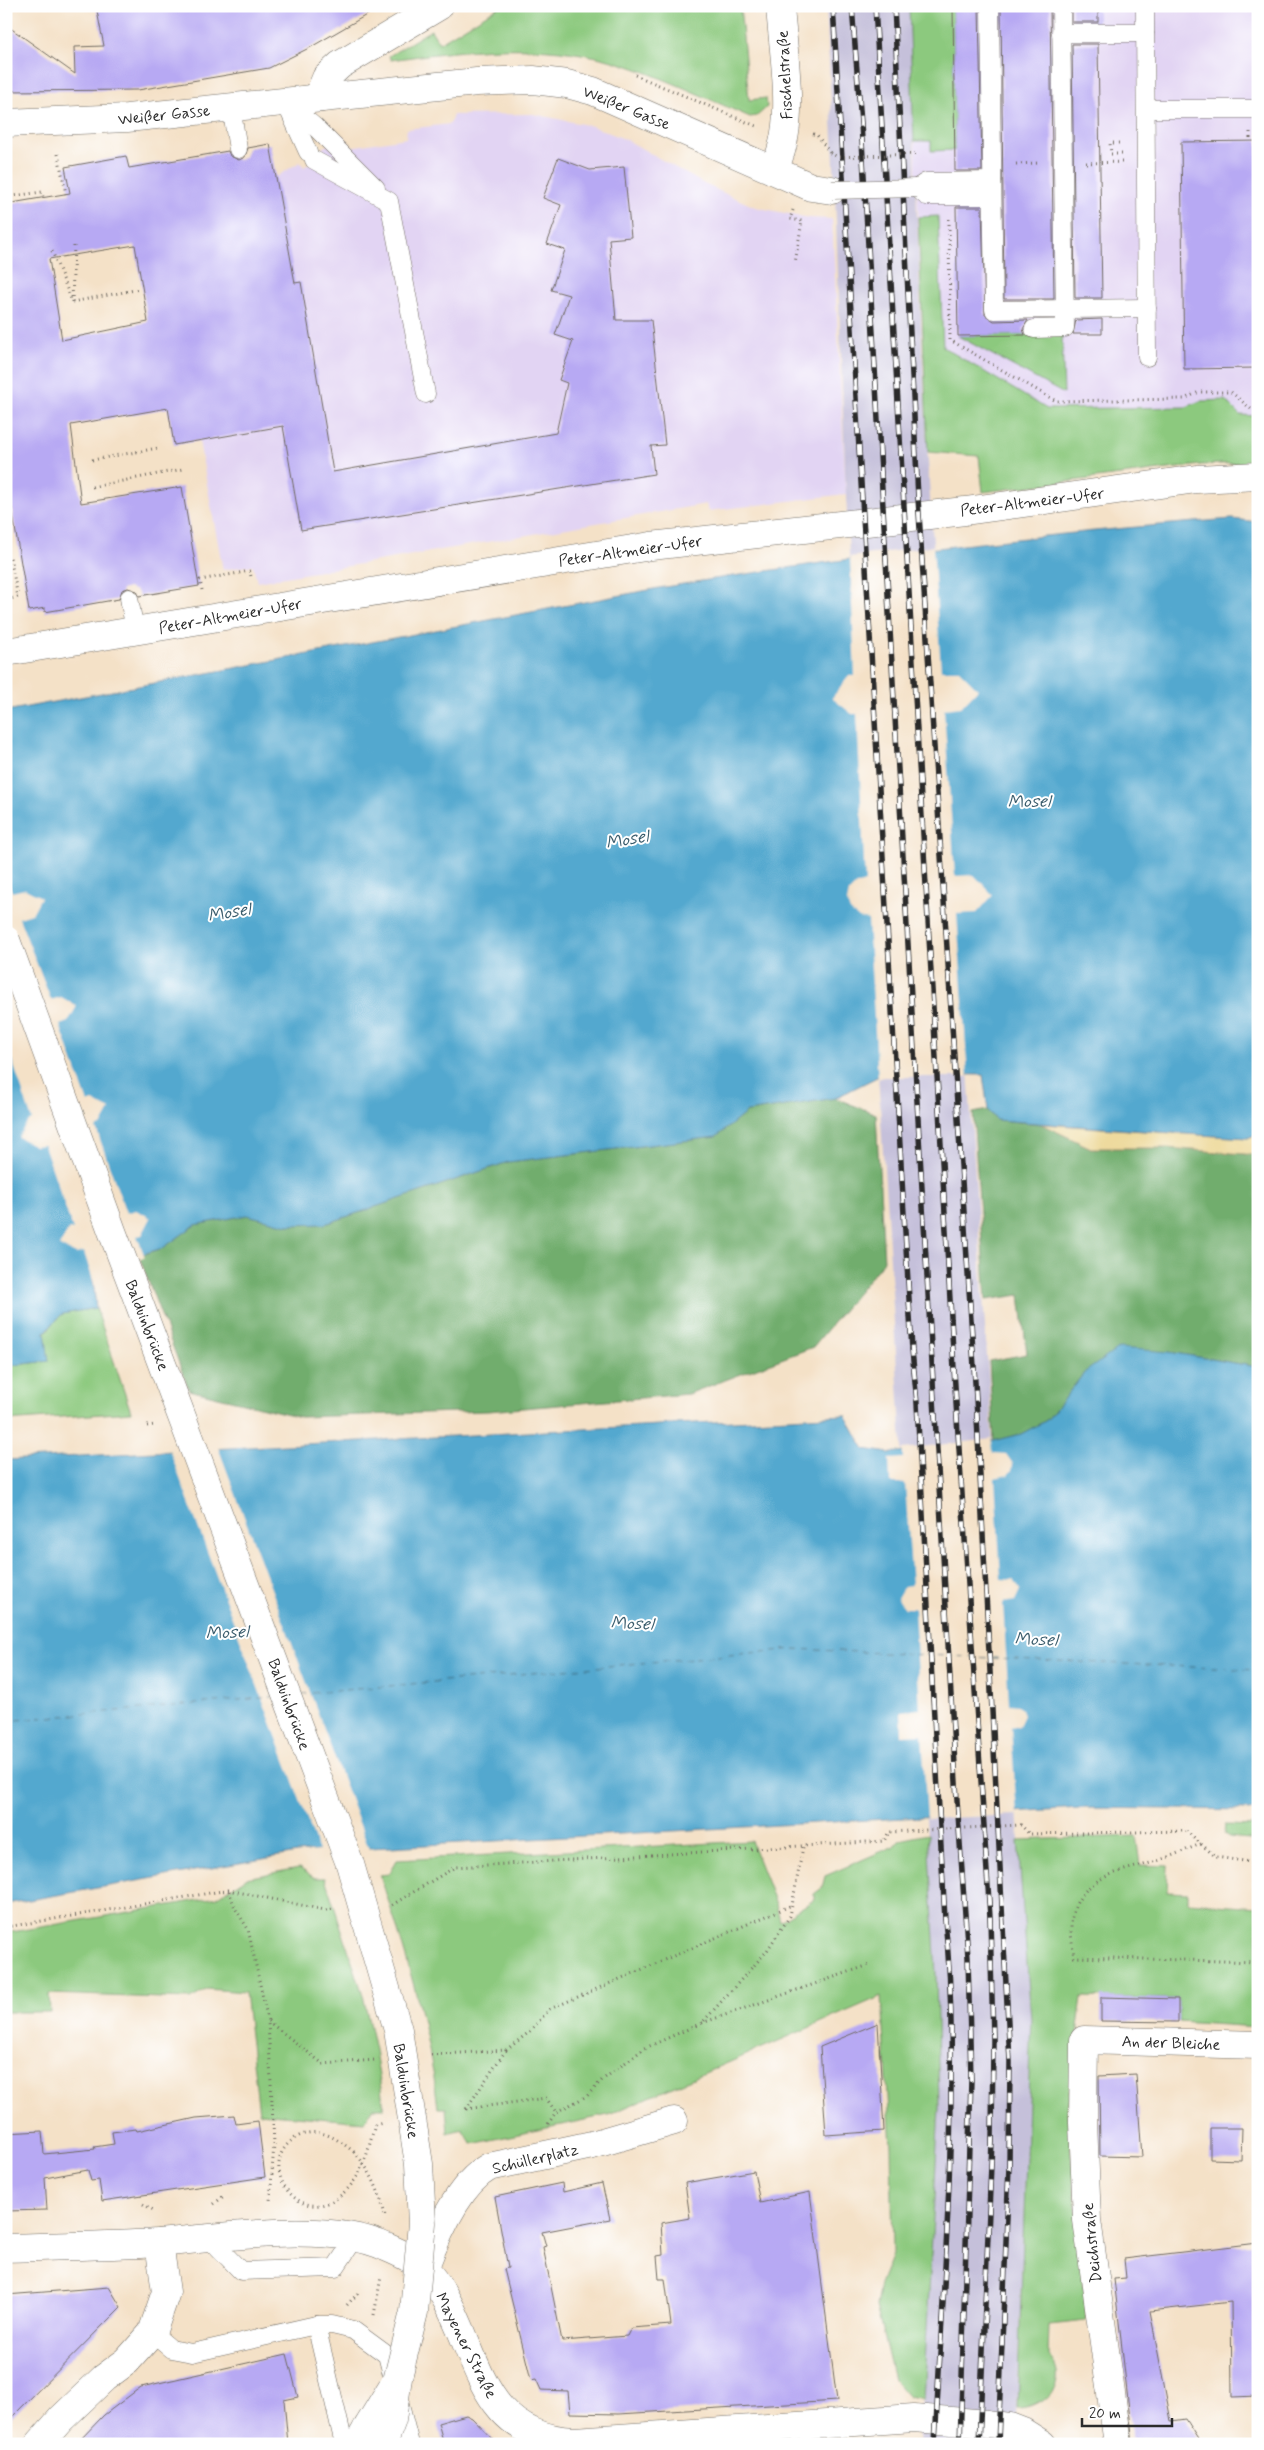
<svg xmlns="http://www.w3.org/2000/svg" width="1264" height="2450" font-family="Mynerve,sans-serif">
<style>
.built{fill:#e2d4f3}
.industrial{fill:#c5c0da}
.green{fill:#8cc97e;stroke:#5c7a54}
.forest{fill:#71ad6d;stroke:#4e6c4c}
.sand{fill:#eeda9e;stroke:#8c8264}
.water{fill:#53a8cf;stroke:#3f6a7d}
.pier{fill:#f4e1c7}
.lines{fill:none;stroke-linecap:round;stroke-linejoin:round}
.ferry{stroke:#3b5d6d;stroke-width:1;stroke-dasharray:6 5;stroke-linecap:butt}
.building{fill:#b7a9f3;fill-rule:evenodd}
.lane-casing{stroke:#716b62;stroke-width:19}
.street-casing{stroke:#716b62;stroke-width:29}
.secondary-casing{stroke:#716b62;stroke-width:29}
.path{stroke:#716b62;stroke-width:3;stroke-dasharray:1 4;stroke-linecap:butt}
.lane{stroke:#fff;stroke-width:18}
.street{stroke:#fff;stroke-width:28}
.secondary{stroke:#fff;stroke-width:28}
.rail-casing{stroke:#2b2b2b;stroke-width:5.5}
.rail{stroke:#fff;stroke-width:4;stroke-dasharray:11;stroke-linecap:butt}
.lane-bridge-casing{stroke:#716b62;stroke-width:19;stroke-linecap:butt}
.secondary-bridge-casing{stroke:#716b62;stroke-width:29;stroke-linecap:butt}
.path-bridge{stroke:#716b62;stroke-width:3;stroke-dasharray:1 4;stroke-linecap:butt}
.lane-bridge{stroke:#fff;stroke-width:18}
.secondary-bridge{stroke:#fff;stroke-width:28}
.labels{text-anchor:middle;stroke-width:4;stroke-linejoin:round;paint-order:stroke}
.street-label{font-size:16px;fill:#2b2b2b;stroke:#fff}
.water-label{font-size:18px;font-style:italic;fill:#3b5d6d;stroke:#fff}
</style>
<rect width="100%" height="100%" fill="#fff"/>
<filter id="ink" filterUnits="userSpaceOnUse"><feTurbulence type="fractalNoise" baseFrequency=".02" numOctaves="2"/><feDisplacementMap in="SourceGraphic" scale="10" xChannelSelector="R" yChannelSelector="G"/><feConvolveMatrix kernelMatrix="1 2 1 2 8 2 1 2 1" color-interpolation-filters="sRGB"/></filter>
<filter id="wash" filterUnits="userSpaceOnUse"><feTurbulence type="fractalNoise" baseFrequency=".0096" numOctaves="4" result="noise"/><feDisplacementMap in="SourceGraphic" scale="20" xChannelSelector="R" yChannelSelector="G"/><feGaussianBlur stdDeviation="1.12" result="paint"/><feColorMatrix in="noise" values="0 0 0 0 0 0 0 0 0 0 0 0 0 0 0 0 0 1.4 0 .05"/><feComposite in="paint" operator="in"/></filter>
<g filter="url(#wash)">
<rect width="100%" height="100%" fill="#f4e1c7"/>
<!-- built -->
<g class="built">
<polygon points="909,6 1258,6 1258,462 1201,465 983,492 979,456 928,452"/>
<polygon points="533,114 592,126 627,140 704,184 755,207 809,218 832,219 846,494 708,511 706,504 257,582 253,565 223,570 199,441 276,177 300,162 304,167 325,153 322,148 344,136 350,147 406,138 407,129 450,124 453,115"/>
</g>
<!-- industrial -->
<polygon class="industrial" points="826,6 909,6 922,348 930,497 1031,2019 1015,2444 919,2444 939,2108 936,1974 866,888 846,494 833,139"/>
<!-- green -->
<g class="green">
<path d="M500,6H740L749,100L766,98L767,107L757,116L750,117C703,97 645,68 597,57C529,42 459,50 391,60L389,56L431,30L439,43Z"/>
<polygon points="909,6 953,6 955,150 931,151 931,141 914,141"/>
<polygon points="938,216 943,347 1047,409 1186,407 1200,401 1225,400 1240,415 1258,416 1258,462 1201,465 983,492 979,456 928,452 918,217"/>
<polygon points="1062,334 1064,394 958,336"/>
<polygon points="96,1308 131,1412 6,1421 6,1366 48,1361 45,1333 62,1314"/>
<polygon points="1225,1825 1258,1826 1258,1840 1229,1837 1224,1834"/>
<path d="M928,1834L936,1974L939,2108L923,2400L909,2397L894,2380L876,2306L880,2285L893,2252L891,2147L882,1996L608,2115L472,2144L462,2129L448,2133L446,2108H438C429,2027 405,1952 380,1875L389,1874L397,1860L751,1841L776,1904L780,1921L814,1900V1894L822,1888L825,1876L894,1846L899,1840Z"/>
<path d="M1136,1836L1140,1865L1168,1866L1167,1892L1188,1893V1902L1258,1907V2027L1178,2022V1999L1082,1997L1067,2110L1087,2321L1049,2325L1048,2356C1072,2378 1045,2409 1017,2409L1031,2019L1018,1840Z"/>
<polygon points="299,1868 315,1878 325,1878 363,1995 375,2050 384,2108 372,2108 365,2122 259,2113 245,1992 207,1989 191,1999 49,1994 50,2012 6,2012 6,1933 217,1897 246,1878"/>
</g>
<!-- forest -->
<g class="forest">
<polygon points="835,1098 876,1114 884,1261 813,1347 688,1394 488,1411 301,1417 189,1390 139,1256 163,1248 195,1225 247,1215 288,1225 325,1224 508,1162 716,1137 747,1112"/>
<polygon points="988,1110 996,1120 1041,1124 1091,1148 1167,1148 1258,1155 1258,1367 1169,1352 1085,1372 1047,1420 1021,1434 994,1441 989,1361 1027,1354 1020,1295 986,1300 973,1113"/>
</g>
<!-- sand -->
<polygon class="sand" points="1041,1124 1248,1138 1258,1134 1258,1155 1167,1148 1091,1148"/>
<!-- water -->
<g class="water">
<path d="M1232,519L1258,522V1134L1248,1138L1200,1135L996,1120L988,1110L983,1075L883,1074L835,1098L747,1112L716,1137L508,1162L325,1224L288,1225L247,1215L195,1225L163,1248L92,1269L96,1308L62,1314L45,1332L49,1361L6,1366V711L659,588C849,556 1040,534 1232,519Z"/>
<polygon points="1119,1348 1169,1352 1258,1367 1258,1810 1081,1808 319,1851 297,1853 6,1904 6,1460 845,1415 865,1449 889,1453 994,1441 1021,1434 1047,1420 1085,1372"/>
</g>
<!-- pier -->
<g class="pier">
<polygon points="933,546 941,670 959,670 978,689 961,707 944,709 955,876 974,875 993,895 977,913 957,914 968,1077 884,1077 878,1079 868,920 858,918 850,911 847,902 849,892 856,885 865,882 857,714 852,714 832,698 849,676 855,676 850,557"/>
<polygon points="6,877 12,892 25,889 41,897 32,914 19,918 51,1000 61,997 77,1006 68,1022 60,1025 88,1103 93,1101 110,1110 101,1126 96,1128 126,1213 136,1210 151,1218 142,1235 137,1236 145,1257 94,1271 97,1293 84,1252 76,1254 59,1246 69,1229 73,1230 44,1145 35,1146 18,1137 28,1121 32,1120 6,1042"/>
<polygon points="992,1439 993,1453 1006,1454 1013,1464 1012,1470 1008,1475 995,1478 1001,1579 1014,1580 1020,1590 1015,1601 1003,1603 1009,1704 1018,1705 1022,1709 1024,1715 1019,1726 1011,1728 1017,1815 927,1819 922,1734 902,1735 901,1711 920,1709 914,1608 905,1608 897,1598 904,1586 912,1585 905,1483 890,1483 889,1459 903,1458 903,1449"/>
<polygon points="218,1447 369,1849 384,1848 387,1851 306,1855 308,1852 319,1851 169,1449"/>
</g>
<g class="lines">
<!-- ferry -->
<g class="ferry">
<polyline points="301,1694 794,1649 1258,1670"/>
<polyline points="6,1721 272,1697"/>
</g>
</g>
<g id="blocks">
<!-- building -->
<g class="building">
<polygon points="96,6 382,6 311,47 269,68 138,90 6,91 6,25 75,74 74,47 104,46"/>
<polygon points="953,6 979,6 982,171 955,171"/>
<polygon points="1001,6 1050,6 1054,299 1004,299"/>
<rect x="1072" y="6" width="26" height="16"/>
<polygon points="1072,44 1098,44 1102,298 1075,298"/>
<polygon points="1258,141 1258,368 1184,369 1181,142"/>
<path d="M270,144L295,283L301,282L333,472L556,433L567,383L559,380L573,341L555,335L569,295L551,290L565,250L547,244L561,205L543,198L558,158L590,170L624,167L631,237L609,239L616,320H651L665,445L651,446L654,474L301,530L283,426L174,445L168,408L71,425L81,503L182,487L199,586L139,596L137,591L128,588L122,590L119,599L45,612V608L29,611L6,474V204L70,193L65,167L126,156L129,168L228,151L230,156L239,160L245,157L248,148ZM135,245L148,322L62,340L49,259Z"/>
<polygon points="956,207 982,207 985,315 994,321 1028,320 1023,329 1025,335 958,336"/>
<polygon points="1102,319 1102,334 1073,334 1076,320"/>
<polygon points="1101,1997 1178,1999 1178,2022 1101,2021"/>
<polygon points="878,2023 884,2131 826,2135 820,2047"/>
<polygon points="1136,2074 1142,2157 1100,2156 1099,2076"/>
<polygon points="234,2115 236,2124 258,2121 265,2177 102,2201 99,2180 91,2181 88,2170 45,2178 47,2210 6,2211 6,2133 42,2131 44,2154 95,2149 94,2147 114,2144 112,2132 136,2129 137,2131 196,2118"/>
<polygon points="1210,2128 1242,2128 1241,2160 1210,2159"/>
<polygon points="754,2171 760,2203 810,2192 837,2401 619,2414 570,2413 568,2391 541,2390 536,2379 531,2380 504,2269 508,2268 495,2197 562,2183 563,2192 602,2183 610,2219 542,2232 546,2246 543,2247 562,2341 627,2336 631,2328 671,2325 665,2279 659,2279 657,2256 663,2255 661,2223 690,2218 685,2183"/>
<polygon points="1258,2243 1258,2396 1232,2397 1231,2302 1150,2311 1171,2421 1185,2419 1201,2444 1133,2444 1114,2279 1126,2278 1124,2259"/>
<polygon points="109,2287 121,2307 6,2423 6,2295"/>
<polygon points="287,2354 298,2397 284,2400 288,2444 76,2444 104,2415 141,2387"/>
<polygon points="466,2415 472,2418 497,2444 444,2444 438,2423"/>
</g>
</g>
</g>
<g filter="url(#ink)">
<use href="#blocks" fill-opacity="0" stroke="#716b62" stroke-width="1"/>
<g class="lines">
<defs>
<g id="lane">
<polyline points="990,6 994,310 1147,308"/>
<polyline points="1145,6 1147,357"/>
<polyline points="1061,33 1145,33"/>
<polyline points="284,101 315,127 376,188"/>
<polyline points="231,107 238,149"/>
<polyline points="288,108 308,152"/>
<polyline points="1146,109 1258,109"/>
<polyline points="314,160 389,201 426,394"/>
<polyline points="992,181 926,182 917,188 926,196 992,196"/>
<polyline points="1034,329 1065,328 1061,6"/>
<polyline points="129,598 135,631"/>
<polyline points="209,2238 241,2271 335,2268 355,2238"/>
<polyline points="316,2325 344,2444"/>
<polyline points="152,2333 171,2349 192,2353 316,2325 332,2325 353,2330 387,2355 410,2444"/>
</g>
<g id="street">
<polyline points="321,98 321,90 326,78 340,65 439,6"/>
<polyline points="6,123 127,118 477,82 533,80 567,84 593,91 811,187 832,190"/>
<path d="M773,170C798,126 783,56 780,6"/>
<path d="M424,2269C436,2237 458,2184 489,2167L592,2145L674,2121"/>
<polyline points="39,2444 61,2419 104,2378 127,2361 152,2333 166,2292 159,2243"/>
<polyline points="1118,2444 1087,2220 1083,2122 1084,2040 1258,2045"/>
</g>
<g id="secondary">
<polyline points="6,652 651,546 965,511 1197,479 1258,476"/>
<path d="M6,2248C57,2246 107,2246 157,2243C220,2238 329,2220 386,2247C398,2252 416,2260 425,2270C481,2328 466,2436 574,2441L914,2418L988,2424L1010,2427L1023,2432L1042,2444"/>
<polyline points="358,2444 367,2428"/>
</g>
</defs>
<!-- lane casing -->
<use href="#lane" class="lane-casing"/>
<!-- street casing -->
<use href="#street" class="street-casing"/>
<!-- secondary casing -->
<use href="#secondary" class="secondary-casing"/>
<!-- path -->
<g class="path">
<polyline points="635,75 756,126"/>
<polyline points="1250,132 1250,141"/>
<polyline points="813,134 817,135 830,153"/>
<polyline points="58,154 66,194"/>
<polyline points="1122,154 1111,154 1110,143 1122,143"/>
<polyline points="1086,163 1122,162"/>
<polyline points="1016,164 1039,163"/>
<polyline points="6,197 42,192 43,197"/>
<polyline points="793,210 790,219 802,221 795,263"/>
<polyline points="949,219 950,340 1056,401 1184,399 1199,392 1231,392 1251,409 1258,410"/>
<polyline points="52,251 71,299"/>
<polyline points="72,302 140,289"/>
<polyline points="72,302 74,246"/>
<polyline points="92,460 158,448"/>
<polyline points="92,487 183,469"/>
<polyline points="6,558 10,557 18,597 6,600"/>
<polyline points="202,590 200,580 250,571 251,577"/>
<polyline points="147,1426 155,1425"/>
<path d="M1201,1844C1185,1850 1170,1857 1154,1862C1124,1871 1089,1874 1075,1907C1068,1922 1072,1941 1074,1957L1258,1962"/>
<polyline points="229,1891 235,1908 248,1929 268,2021 274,2144 270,2201"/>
<polyline points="392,1905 455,1867 884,1841 889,1832 1021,1825 1029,1834 1186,1831 1216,1857 1258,1863"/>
<polyline points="6,1927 228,1890 325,1910 333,1909"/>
<polyline points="268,2021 323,2064 375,2060"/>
<polyline points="702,2023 872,1964"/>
<polyline points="431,2055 506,2050 528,2033 550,2009 792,1905"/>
<polyline points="466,2109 546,2098 556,2112"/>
<polyline points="466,2109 506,2050"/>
<polyline points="548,2124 556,2112 587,2096 602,2080 645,2048 702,2023 766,1952 790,1916 803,1847"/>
<path d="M354,2152C371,2170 380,2192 385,2216"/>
<polyline points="143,2204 155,2211"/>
<polyline points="214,2204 225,2195"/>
<polyline points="347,2305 360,2291"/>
<polyline points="374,2315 381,2277"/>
</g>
<!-- lane -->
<use href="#lane" class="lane"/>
<!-- street -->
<use href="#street" class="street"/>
<!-- secondary -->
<use href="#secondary" class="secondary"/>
<defs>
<g id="rail">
<path d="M833,6L912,1350L917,1403L945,1920C951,1975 952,2029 951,2083C951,2204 941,2323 935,2444"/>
<polyline points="852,6 861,123 957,1800 968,1957 971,2080 960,2444"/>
<polyline points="875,6 956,1403 990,1917 993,2039 992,2142 979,2444"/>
<polyline points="894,6 918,498 976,1398 1010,2062 1009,2166 998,2444"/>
</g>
</defs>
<!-- rail casing -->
<use href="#rail" class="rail-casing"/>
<!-- rail -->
<use href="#rail" class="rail"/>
<defs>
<polyline id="lane-bridge" points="832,190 917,188"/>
<g id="secondary-bridge">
<polyline points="6,940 112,1231 350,1864 398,2030 419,2164 422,2223 414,2312 398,2377 392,2420 383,2444"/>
<polyline points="367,2428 392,2387"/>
</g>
</defs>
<!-- lane-bridge casing -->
<use href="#lane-bridge" class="lane-bridge-casing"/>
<!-- secondary-bridge casing -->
<use href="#secondary-bridge" class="secondary-bridge-casing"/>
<!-- path-bridge -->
<g class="path-bridge">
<polyline points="830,153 838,157 916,154"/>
<path d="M354,2152C337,2139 321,2126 299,2136C246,2162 309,2249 356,2178C366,2163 370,2142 375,2125L383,2123"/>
</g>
<!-- lane-bridge -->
<use href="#lane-bridge" class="lane-bridge"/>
<!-- secondary-bridge -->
<use href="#secondary-bridge" class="secondary-bridge"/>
</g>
</g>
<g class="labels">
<!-- street labels -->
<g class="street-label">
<text transform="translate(784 75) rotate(-93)" y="6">Fischelstraße</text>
<text transform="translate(627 107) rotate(22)" y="6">Weißer Gasse</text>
<text transform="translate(164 114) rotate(-6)" y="6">Weißer Gasse</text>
<text transform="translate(1032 501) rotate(-7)" y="6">Peter-Altmeier-Ufer</text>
<text transform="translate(630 550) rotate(-8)" y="6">Peter-Altmeier-Ufer</text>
<text transform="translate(230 615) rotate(-10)" y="6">Peter-Altmeier-Ufer</text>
<text transform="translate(148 1325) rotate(69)" y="6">Balduinbrücke</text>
<text transform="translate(290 1704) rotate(70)" y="6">Balduinbrücke</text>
<text transform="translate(1171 2042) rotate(2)" y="6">An der Bleiche</text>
<text transform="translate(407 2091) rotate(81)" y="6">Balduinbrücke</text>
<text transform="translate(535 2158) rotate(-13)" y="6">Schüllerplatz</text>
<text transform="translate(1091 2243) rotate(-96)" y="6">Deichstraße</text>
<text transform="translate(467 2345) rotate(63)" y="6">Mayener Straße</text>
</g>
<!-- water labels -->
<g class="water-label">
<text transform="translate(1029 801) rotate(-1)" y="6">Mosel</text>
<text transform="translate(627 839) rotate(-10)" y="6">Mosel</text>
<text transform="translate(229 912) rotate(-10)" y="6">Mosel</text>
<text transform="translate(632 1623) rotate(2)" y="6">Mosel</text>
<text transform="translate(227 1632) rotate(-3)" y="6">Mosel</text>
<text transform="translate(1036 1639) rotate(2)" y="6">Mosel</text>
</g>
</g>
<!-- margin -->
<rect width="1264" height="2450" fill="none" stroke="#fff" stroke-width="25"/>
<!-- scale -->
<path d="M1082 2418v8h90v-8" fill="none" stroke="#2b2b2b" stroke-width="2.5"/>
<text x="1089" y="2418" font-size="15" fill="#2b2b2b" stroke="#ffffff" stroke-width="4" paint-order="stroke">20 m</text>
</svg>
